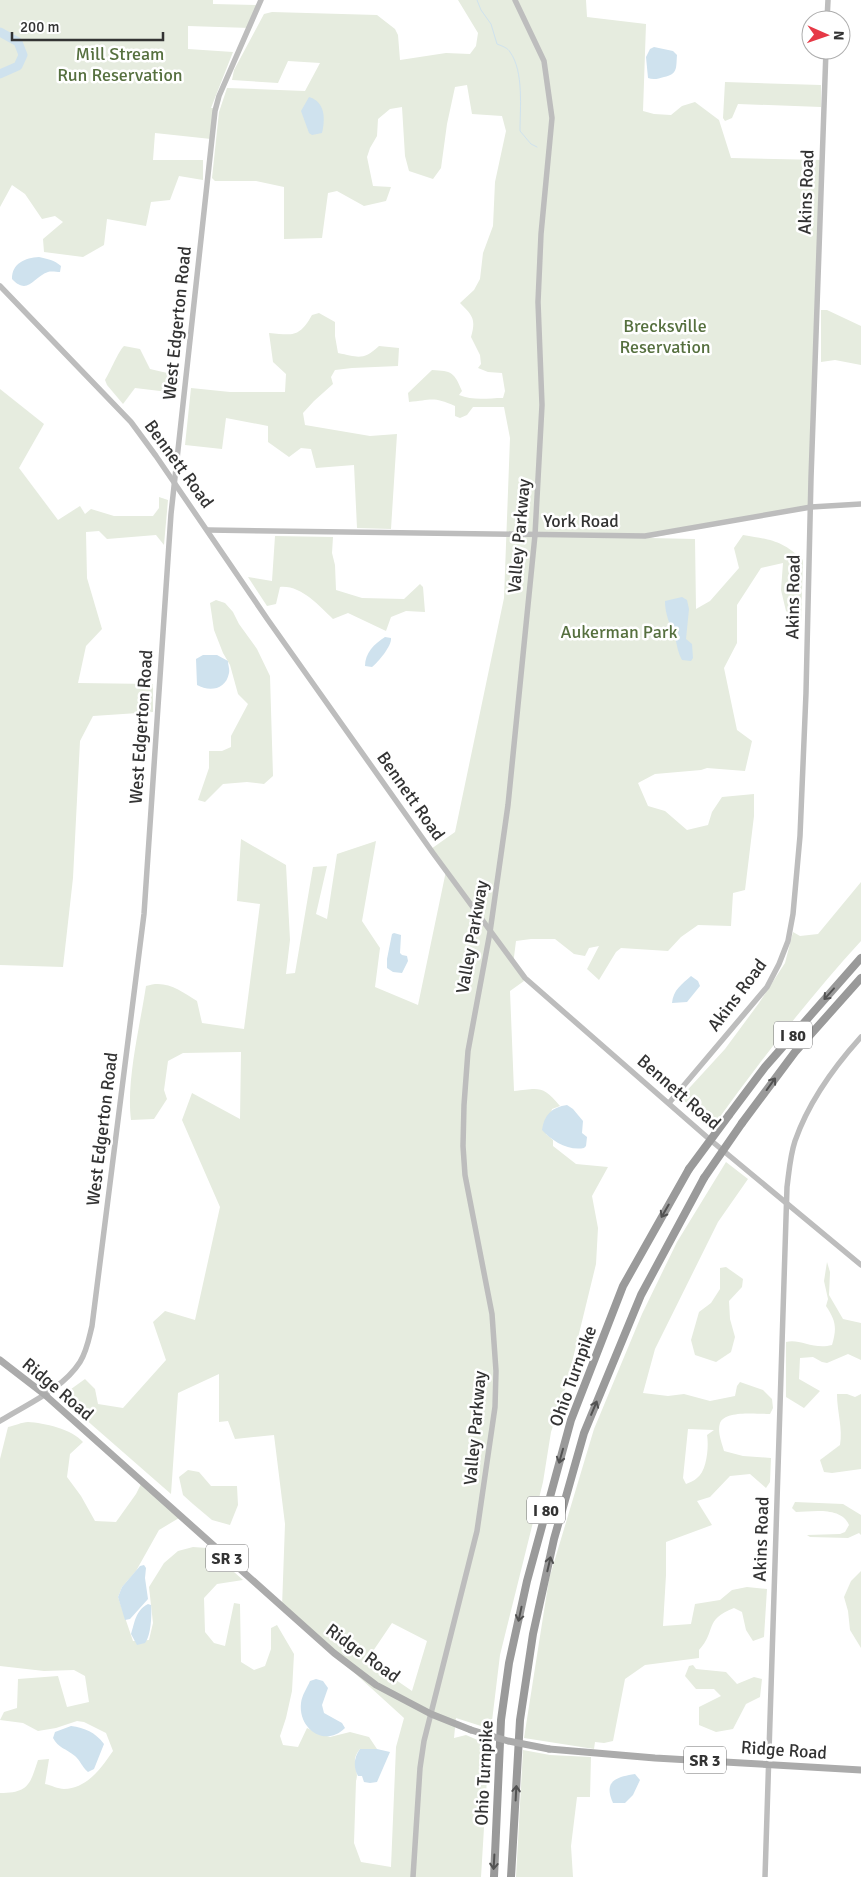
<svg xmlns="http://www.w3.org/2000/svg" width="861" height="1877" font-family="Signika,sans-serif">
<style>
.green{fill:#e6ecdf;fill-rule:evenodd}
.water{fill:#cfe2ee}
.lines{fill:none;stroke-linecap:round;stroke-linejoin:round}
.stream{stroke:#cfe2ee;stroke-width:1}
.river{stroke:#cfe2ee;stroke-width:9}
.secondary{stroke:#bdbdbd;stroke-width:5.5}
.primary{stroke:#ababab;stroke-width:7}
.highway{stroke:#9a9a9a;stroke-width:8}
.primary-bridge{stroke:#ababab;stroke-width:7}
.highway-bridge{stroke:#9a9a9a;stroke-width:8}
.oneway{stroke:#525252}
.labels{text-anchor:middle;stroke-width:5;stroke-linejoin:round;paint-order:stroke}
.shield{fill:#fff;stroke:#707070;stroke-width:1}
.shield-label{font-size:16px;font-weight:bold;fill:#333}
.park-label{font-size:18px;fill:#56703f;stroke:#fff}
.street-label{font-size:18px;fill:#333;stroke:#fff}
</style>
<rect width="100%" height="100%" fill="#fff"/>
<!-- green -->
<g class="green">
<polygon points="0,0 213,0 213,4 260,5 250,28 188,26 188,49 233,52 211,108 214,108 211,139 155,133 153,160 203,160 203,180 179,176 170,200 151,202 146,226 107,219 104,245 83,257 44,252 43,239 63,222 55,216 42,219 25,194 12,185 0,207"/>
<path d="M458,0H586L587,17L646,24L643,111L654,114L671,115L682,106L695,102L719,120L731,158L823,160L812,507L649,538L695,539L696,609L710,601L739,568L734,548L743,535C772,540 781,540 803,560L801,623L786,611L781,590L783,563L761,568L737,605V643L724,668L737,730L752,741L745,771L707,768L701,770L655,774L638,783L648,806L665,811L687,830L708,825L712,812L722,797L754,794V816L745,890L733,893L731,926L698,925L681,937L668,951L621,948L616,952L599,980L587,969L599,946L589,948L585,956L574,954L555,939H531L516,941L513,965L524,981L510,991L514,1091C539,1088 543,1085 560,1106L552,1109L546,1134L553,1140V1146L576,1164L608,1167L592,1196L598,1228L596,1264L566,1387L551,1432L543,1482L500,1655L492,1721L481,1726L456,1718L454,1738L466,1735L489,1745L481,1877H0V1793C29,1793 30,1784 38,1760L49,1759L45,1784C51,1785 58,1789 64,1789C88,1788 101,1768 113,1751L106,1733L84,1722L77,1721L56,1728L38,1731L23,1723L0,1720L4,1712L17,1708L18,1679L58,1676L67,1707L89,1702L85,1676L74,1670L44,1671L0,1666V1459L8,1427C14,1426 22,1422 28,1422C44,1423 72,1429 83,1442L70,1454L67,1477L81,1496L95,1521L116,1522L136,1494L141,1484L179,1518L159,1530L136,1571L122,1587L118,1597L133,1641L149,1640L153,1623L149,1587L164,1563L178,1551L193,1547L207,1548L243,1580L217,1584L204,1598L205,1632L214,1643L225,1646L234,1603L240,1604L241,1662L254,1670L265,1666L271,1649V1628L277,1625L294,1654L292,1691L286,1718L280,1736L283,1745L298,1747L307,1728L315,1732L330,1737L350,1732L369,1737L377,1749H360C349,1762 360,1769 356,1781L354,1843L361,1862L391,1867L396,1747L404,1718L282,1607L285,1524L274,1435L235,1439L228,1421L219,1422V1374L178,1393L171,1494L60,1397L85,1379L95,1389L98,1404L123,1408L166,1360L153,1322L165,1311L195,1320L220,1207L182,1120L192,1093L240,1119L241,1052L183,1053L168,1061L164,1090L167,1099L154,1119L131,1120C126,1081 140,1026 146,986C166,979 181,991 197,1001L202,1023L244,1029L260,904L237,901L241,839L286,865L290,940L286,974L295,973L313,867L327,866L316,914L327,919L337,854L376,841L362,921L380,948L375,987L418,1005L446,871L431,849L455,832L504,598L510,438L504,407H473L467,415L460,418L455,416V406C433,396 431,400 409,402L408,393L432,370C452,371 454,372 462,391L459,395C473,401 488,398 503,398L505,391L502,373L488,372L478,368L481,364L480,355L471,337C476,319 473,316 460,303L474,290L480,279L483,253L493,226L495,182L506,131L502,116L472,114L467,85L455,87L447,124L441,168L433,179L409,171L405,156L402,107L390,109L378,119L377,136L370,148L367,157L373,186L391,187L386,201L364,206L337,191L328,193L322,238L284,239V187L256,181H215L212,178L219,112L227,88L305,91L320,63L288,61L278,83L232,80L234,70L264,14L272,12L377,15L395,29L398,35L400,60L446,53L470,54L476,46L478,33ZM392,1623L427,1641L412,1691L367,1660Z"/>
<polygon points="725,82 821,85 821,107 738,104 732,118 725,121 723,118"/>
<polygon points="821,310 827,310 861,326 861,365 835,360 821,362"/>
<path d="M319,313L335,322V336L338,353C358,357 363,361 379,346L399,348L398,366L352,368L335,370L331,377L333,384L314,401L303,413L305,425L370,436L397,434L391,529L357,528L354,465L316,468L311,449L301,448L289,457L268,442V426L226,418L222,449L185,445L191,388L230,392H285L286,374L273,362L269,333C293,335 299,338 312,315Z"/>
<path d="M124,346L140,349L150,369L180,376L178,388L160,391L135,388L123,404L107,385L105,380C110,372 119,350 124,346Z"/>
<polygon points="0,389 44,424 19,468 58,520 80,506 85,514 91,509 114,516 153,516 159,508 159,497 168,500 164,545 156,535 107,539 99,531 86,532 87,578 102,629 86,646 78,683 153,684 153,712 93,716 80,741 73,878 63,967 0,965"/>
<path d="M275,536L333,537L332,553L335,565L336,590L362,598L404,599L420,584L423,587L425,612L406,611L391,617L386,631L348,613L333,619C318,605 301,585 280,587L276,604L267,606L248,577L272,581Z"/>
<polygon points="216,600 225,603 233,612 239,624 257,649 270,676 273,776 264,784 247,782 223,784 205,802 198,800 209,768 209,751 222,751 231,747 231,736 248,704 238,694 230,665 223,653 214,630 210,603"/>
<path d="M861,882V941C808,999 760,1061 714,1125L703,1121L681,1097L725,1049L759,1003L785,963L793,932L800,936L818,934Z"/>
<path d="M726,1162L748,1179L718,1222L655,1349L643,1393L668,1396L684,1394L710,1401L735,1396L737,1386L740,1382L763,1390L772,1399L773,1408L770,1414C758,1414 725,1410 720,1423C717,1432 722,1443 724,1451L743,1456L771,1458L770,1482L766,1488L750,1474L730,1476L710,1497L697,1501L712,1525L666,1542V1575L663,1626L691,1624L695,1604L720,1600L732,1590L747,1587L767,1589L764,1637L753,1641L746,1630L742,1612L734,1608C703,1620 717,1631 699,1650V1658L645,1665L625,1679L613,1741L604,1743L595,1742L594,1749L524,1738L549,1579L594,1429L642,1314L677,1242ZM688,1429L714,1430L707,1435C709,1446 707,1471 697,1478C694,1481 690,1482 686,1484L683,1478Z"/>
<path d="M827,1262L830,1272L829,1295L843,1319L861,1323V1360L848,1354L827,1363L822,1362L813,1357L800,1358L799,1379L820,1391L804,1408L786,1397V1342C799,1338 813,1350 832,1345C837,1328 836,1321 826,1306L828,1299L824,1281Z"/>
<polygon points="726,1267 743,1279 742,1287 729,1301 730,1319 735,1337 731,1352 716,1362 695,1355 691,1340 699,1312 711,1303 720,1289 720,1268"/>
<path d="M837,1394H847L855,1397L861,1394V1469L832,1473L824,1472L820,1460L840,1445C843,1428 837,1412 837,1394Z"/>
<polygon points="188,1470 199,1472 211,1486 237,1486 238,1505 230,1525 212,1520 193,1504 183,1495 179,1477"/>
<path d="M795,1502L843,1504L861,1515V1535L859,1533L848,1538L810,1537L807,1535L840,1534L845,1532L849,1525C841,1506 811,1512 796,1512L792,1508Z"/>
<polygon points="861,1571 861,1648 850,1630 848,1611 844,1597 851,1581"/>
<polygon points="693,1665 696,1669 726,1672 737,1684 754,1677 762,1679 760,1697 746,1704 733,1729 716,1732 699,1725 699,1707 721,1696 714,1689 696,1689 685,1676 689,1666"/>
<polygon points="523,1750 550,1755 591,1757 590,1797 577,1797 571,1846 573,1877 516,1877"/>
</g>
<!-- water -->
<g class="water">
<path d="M654,47L673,51L677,55C676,68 678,74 664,77C658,79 653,80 648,78L646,57L650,49Z"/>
<path d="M309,97C326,102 325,120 322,133L312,135L309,133L301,111Z"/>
<path d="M39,257C48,259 54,260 61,266L60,272C57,272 51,271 48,272C33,277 28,296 12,279C12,263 25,258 39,257Z"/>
<path d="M682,597L687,600L689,609L686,639L692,644L693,658L691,661L682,660C678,653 677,645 675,637C670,624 665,615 665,601Z"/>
<path d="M385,637L391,638C392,646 378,662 372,667L365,666C365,653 374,644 385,637Z"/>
<path d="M203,655H217L228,661C228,665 230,670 229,673C226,690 209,692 197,685L196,659Z"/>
<polygon points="394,933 401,935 400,953 402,955 407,956 408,961 402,973 393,972 387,968 387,959 392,934"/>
<path d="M691,976L698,981L700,986L687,1002L672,1003C673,990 682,984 691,976Z"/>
<path d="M567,1105L573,1109L583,1121L582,1133L587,1137L586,1146L584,1148C568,1151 552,1141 542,1130C544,1115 552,1107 567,1105Z"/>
<polygon points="144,1565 146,1568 145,1578 148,1599 130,1619 125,1620 118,1597 122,1587 140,1566"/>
<path d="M148,1604L151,1605C152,1615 151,1636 145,1643L137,1645L131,1634C135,1622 135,1611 148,1604Z"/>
<path d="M316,1679L323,1681L328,1688L322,1705L324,1713L342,1723L345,1728C325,1748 298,1729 301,1703C302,1695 307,1688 310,1681Z"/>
<path d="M71,1726C85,1728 95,1732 104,1744L94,1769L88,1772C82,1767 80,1760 75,1756C67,1749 58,1748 53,1738L55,1732Z"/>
<path d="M360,1749H377L390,1752L377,1782L370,1783L364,1782L362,1776H358C353,1767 354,1757 360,1749Z"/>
<path d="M635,1774L640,1780L633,1795L625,1803H613C603,1781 616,1777 635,1774Z"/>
</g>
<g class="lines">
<!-- stream -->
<path class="stream" d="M477,0L481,10L491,24L497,44C502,46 508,48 510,52C524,71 520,109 520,131L531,144L537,147"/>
<!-- river -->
<polyline class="river" points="0,32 18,42 23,55 18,66 0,74"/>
<!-- secondary -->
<g class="secondary">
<polyline points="827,20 828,0"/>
<polyline points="0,286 131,422 156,456 268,620 433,853 525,978 708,1138 861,1265"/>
<polyline points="208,530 645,536 811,507 861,504"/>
<polyline points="669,1103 767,987 779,964 788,941 793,914 800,836 806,693 811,478 826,50"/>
<path d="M0,1421C27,1404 63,1389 80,1362C87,1351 89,1338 92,1326L144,914L171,514L215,111L219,96L261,0"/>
<polyline points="413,1877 420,1768 424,1741 477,1531 495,1407 496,1371 492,1314 465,1175 463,1146 464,1105 468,1051 490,932 508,805 535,535 542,405 538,302 541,234 552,118 544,61 515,0"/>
<path d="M765,1877L787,1187C789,1172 790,1156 795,1141C809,1101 833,1068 861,1037"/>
</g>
<!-- primary -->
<g class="primary">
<polyline points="0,1360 44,1394 334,1653 376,1685 431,1714 471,1730"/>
<polyline points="549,1749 655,1758 861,1770"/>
</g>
<!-- highway -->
<g class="highway">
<polyline points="729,1115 765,1067 861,958"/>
<polyline points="742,1123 795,1052 861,978"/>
<polyline points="494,1877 501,1720 509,1663 527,1581 547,1508 571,1420 623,1286 689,1169"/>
<polyline points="511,1877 520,1720 533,1634 554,1539 584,1433 641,1295 704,1178"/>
</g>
<!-- primary-bridge -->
<polyline class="primary-bridge" points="471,1730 508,1741 549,1749"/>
<!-- highway-bridge -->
<g class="highway-bridge">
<polyline points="689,1169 729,1115"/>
<polyline points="704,1178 742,1123"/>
</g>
</g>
<!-- one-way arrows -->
<defs><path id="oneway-shaft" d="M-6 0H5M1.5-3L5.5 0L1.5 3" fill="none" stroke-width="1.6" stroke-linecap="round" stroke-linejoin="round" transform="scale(1.25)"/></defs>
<g class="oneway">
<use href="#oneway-shaft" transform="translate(829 994) rotate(132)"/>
<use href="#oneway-shaft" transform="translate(771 1084) rotate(-54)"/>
<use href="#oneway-shaft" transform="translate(665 1211) rotate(120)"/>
<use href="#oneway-shaft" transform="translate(594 1408) rotate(-67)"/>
<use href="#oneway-shaft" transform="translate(561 1456) rotate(106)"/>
<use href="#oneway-shaft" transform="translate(549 1564) rotate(-77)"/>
<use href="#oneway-shaft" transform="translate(520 1614) rotate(102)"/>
<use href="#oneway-shaft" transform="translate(516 1793) rotate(-87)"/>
<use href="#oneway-shaft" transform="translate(494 1862) rotate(93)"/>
</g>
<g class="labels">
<!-- shield labels -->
<g class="shield">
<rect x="774" y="1021.5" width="38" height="27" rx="4"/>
<rect x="527" y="1496.5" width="38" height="27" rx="4"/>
<rect x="206" y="1544.5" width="42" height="27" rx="4"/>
<rect x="684" y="1746.5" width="42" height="27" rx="4"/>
</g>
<g class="shield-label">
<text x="793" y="1041">I 80</text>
<text x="546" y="1516">I 80</text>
<text x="227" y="1564">SR 3</text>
<text x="705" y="1766">SR 3</text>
</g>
<!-- park labels -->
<g class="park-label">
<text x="120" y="60">Mill Stream<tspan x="120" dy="21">Run Reservation</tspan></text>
<text x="665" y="332">Brecksville<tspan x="665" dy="21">Reservation</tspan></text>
<text x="619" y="638">Aukerman Park</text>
</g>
<!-- street labels -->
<g class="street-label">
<text transform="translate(806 192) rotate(-88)" y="6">Akins Road</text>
<text transform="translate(177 323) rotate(-84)" y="6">West Edgerton Road</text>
<text transform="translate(179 464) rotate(54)" y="6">Bennett Road</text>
<text x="581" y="527">York Road</text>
<text transform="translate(519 536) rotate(-85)" y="6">Valley Parkway</text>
<text transform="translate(793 597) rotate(-89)" y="6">Akins Road</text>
<text transform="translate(141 727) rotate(-86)" y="6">West Edgerton Road</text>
<text transform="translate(411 796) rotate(55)" y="6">Bennett Road</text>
<text transform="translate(472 937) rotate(-80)" y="6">Valley Parkway</text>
<text transform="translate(737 995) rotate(-53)" y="6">Akins Road</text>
<text transform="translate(679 1092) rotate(41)" y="6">Bennett Road</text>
<text transform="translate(102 1129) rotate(-83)" y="6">West Edgerton Road</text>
<text transform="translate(573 1376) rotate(-70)" y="6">Ohio Turnpike</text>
<text transform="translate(58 1389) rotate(40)" y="6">Ridge Road</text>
<text transform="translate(475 1428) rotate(-85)" y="6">Valley Parkway</text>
<text transform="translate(761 1539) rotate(-88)" y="6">Akins Road</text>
<text transform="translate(363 1653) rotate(36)" y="6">Ridge Road</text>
<text transform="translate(784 1750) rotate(4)" y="6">Ridge Road</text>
<text transform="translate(484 1773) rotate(-87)" y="6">Ohio Turnpike</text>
</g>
</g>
<!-- north arrow -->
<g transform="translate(826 35) rotate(92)"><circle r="24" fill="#ffffff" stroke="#adadad"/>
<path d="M0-4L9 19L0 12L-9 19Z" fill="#e63946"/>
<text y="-8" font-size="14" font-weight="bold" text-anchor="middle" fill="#333333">N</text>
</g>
<!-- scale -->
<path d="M12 32v8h151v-8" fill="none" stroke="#333333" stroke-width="2.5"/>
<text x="20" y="32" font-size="15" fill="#333333" stroke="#ffffff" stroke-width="4" paint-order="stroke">200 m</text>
</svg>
